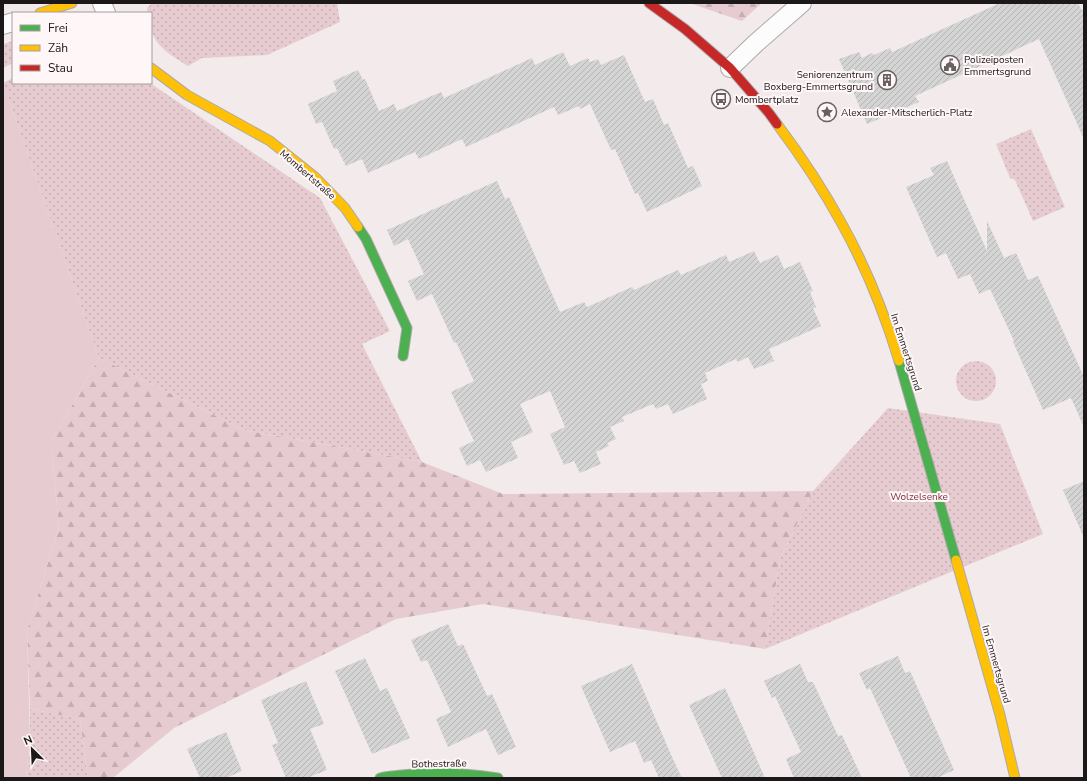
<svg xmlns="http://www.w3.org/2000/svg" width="1087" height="781" font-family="'Nunito Sans',sans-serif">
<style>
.grass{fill:url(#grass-dots)}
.forest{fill:url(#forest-firs)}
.garden{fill:#e6ccd0}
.building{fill:url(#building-hatch)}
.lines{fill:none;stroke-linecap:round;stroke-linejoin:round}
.street-casing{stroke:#aea8a9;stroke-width:20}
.fast-casing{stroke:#aea8a9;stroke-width:11}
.slow-casing{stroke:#aea8a9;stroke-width:11}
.jam-casing{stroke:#aea8a9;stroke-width:11}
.street{stroke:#fdfcfc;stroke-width:18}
.fast{stroke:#4caf50;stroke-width:9}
.slow{stroke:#ffc107;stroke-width:9}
.jam{stroke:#c62828;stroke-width:9}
.labels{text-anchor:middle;stroke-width:4;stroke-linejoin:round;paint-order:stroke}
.poi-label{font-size:10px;fill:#1c1718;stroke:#fef6f7;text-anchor:start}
.street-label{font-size:10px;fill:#1c1718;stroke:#fef6f7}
.park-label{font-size:10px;fill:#7c3344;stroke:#fef6f7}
</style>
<defs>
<pattern id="grass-dots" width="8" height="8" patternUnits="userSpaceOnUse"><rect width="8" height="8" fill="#e6ccd0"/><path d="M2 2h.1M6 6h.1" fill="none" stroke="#c5aeb2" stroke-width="1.8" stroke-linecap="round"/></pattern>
<pattern id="forest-firs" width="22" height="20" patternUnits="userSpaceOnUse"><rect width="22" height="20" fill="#e6ccd0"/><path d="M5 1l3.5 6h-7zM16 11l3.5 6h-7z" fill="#c5aeb2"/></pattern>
<pattern id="building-hatch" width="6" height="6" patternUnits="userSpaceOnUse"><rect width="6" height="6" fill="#d5d4d5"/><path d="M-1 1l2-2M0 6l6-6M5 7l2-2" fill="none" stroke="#b6b5b6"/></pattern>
</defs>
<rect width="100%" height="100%" fill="#f2eaeb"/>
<!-- grass -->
<g class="grass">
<path d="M152,3H337L340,22L267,55L202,58L188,66C173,56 156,48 151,29C150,24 151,18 151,13H148L147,8Z"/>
<polygon points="13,41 13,63 3,68 3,44"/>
<polygon points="13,78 13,83 150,83 320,198 390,331 362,344 422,462 244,430 99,358 3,83"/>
<polygon points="1031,129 1065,207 1033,221 1015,180 1010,178 996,144"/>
<circle cx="976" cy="381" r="20"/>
<polygon points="888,408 1000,424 1043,534 765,649 780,559 813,491"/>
<polygon points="30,709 80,719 88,778 26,778 30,738"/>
</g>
<!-- forest -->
<g class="forest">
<polygon points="692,3 762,3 742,21 695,5"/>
<polygon points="99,358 244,430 422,462 503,494 813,491 780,559 765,649 483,604 396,619 174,728 113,778 88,778 80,719 30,709 27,630 59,527 51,442"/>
</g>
<!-- garden -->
<polygon class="garden" points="3,83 99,358 51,442 59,527 27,630 30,738 26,778 3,778"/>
<!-- building -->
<g class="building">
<polygon points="1000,3 1078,3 1081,9 1084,11 1084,139 1039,39 915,96 919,102 867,124 839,59 859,52 862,58 872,53 874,55 890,48 892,52"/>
<polygon points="563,52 570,66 588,58 590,62 598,59 601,65 624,55 645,102 653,99 664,125 668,123 688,168 693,166 702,186 647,212 638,193 635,194 615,149 611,150 590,104 580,109 579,106 558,115 554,107 466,147 462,139 419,159 415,152 368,173 362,159 346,166 337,148 334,149 322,122 316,124 308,104 337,91 333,81 358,70 363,80 365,79 379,111 394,104 397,111 441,92 444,98 532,58 535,65"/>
<polygon points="947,161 987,251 987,221 1004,258 1016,253 1028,280 1038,276 1084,377 1084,427 1071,398 1043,410 1013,342 1014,341 990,289 979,294 970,274 958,279 946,253 937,257 906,187 934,175 930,168"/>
<polygon points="497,181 505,199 509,197 560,312 584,302 587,307 632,287 634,290 678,270 681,275 726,255 729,262 754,251 760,263 778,255 784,269 800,262 813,291 810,292 816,307 813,308 821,326 769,349 774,361 754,369 748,357 738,362 736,359 705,373 708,381 701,384 707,399 673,414 668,404 656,409 653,404 622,417 624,421 610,427 616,439 607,443 609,446 596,452 601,464 580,473 574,461 564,465 550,434 565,427 550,391 520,404 533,432 511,442 518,458 486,472 480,460 467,466 459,448 474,441 451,392 474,381 456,342 454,343 432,294 417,301 408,281 424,274 408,239 394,246 387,230"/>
<polygon points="1084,481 1084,538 1063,490"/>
<polygon points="448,624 458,646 463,644 487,696 492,694 516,747 498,755 486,729 448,747 436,719 451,712 427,660 421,662 411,640"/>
<polygon points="898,656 905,673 910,671 954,770 937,778 911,778 870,688 867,690 859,673"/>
<polygon points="365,658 380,691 387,688 410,738 372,754 335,671"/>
<polygon points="632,664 672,757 682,778 659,778 651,760 644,763 635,741 610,752 581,686"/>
<polygon points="800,664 808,682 813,682 838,736 842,735 862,778 794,778 786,759 801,752 775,696 772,698 764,681"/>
<polygon points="306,681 324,724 310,729 327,770 307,778 286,778 272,745 278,743 261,700"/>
<polygon points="725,688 744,730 765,778 722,778 689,705"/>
<polygon points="226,732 242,771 226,778 200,778 187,749"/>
</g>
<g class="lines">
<defs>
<g id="street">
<polyline points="102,3 106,13"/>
<polyline points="3,25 13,22"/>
<polyline points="730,68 756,43 802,3"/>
</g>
<g id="fast">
<polyline points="358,227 366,239 407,328 403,356"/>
<polyline points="899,361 956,560"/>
<path d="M380,778C387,776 394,776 402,775C434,771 465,773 498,778"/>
</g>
<g id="slow">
<polyline points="40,13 72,3"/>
<polyline points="151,68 187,95 270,141 315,177 345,208 358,227"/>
<path d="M777,124C801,156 823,189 842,224C866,267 885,315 899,361"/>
<polyline points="956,560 1000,715 1015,778"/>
</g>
<polyline id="jam" points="649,3 685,29 730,68 769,113 777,124"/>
</defs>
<!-- street casing -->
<use href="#street" class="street-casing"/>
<!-- fast casing -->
<use href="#fast" class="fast-casing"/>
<!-- slow casing -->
<use href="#slow" class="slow-casing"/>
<!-- jam casing -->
<use href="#jam" class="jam-casing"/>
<!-- street -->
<use href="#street" class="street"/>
<!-- fast -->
<use href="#fast" class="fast"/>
<!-- slow -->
<use href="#slow" class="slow"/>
<!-- jam -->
<use href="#jam" class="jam"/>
</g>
<!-- icons -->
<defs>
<symbol id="civic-ring" viewBox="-11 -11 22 22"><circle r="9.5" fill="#fef6f7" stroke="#676162" stroke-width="1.5"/><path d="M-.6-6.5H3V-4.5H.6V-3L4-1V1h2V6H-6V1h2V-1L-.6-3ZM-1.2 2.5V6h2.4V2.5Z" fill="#676162"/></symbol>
<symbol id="building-ring" viewBox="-11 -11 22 22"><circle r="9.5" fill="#fef6f7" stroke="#676162" stroke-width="1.5"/><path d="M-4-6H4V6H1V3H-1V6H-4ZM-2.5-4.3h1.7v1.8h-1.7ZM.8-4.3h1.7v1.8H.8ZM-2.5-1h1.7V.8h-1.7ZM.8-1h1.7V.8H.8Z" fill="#676162"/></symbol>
<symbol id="bus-ring" viewBox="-11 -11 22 22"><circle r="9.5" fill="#fef6f7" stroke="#676162" stroke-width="1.5"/><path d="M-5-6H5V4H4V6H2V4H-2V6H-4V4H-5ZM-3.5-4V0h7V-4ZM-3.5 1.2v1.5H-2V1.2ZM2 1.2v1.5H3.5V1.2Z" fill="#676162"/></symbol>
<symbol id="sight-ring" viewBox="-11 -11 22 22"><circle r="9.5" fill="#fef6f7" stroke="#676162" stroke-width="1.5"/><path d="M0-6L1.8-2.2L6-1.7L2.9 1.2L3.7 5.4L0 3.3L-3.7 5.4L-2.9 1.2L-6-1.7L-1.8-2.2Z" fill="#676162"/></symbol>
</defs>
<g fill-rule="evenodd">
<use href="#civic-ring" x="939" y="54" width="22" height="22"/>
<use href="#building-ring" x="876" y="69" width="22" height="22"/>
<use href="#bus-ring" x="710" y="88" width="22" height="22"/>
<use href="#sight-ring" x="816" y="101" width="22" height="22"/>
</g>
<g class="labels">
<!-- poi labels -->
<g class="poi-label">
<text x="964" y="63">Polizeiposten<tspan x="964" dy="12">Emmertsgrund</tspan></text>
<text x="873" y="78" text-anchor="end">Seniorenzentrum<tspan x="873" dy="12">Boxberg-Emmertsgrund</tspan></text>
<text x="735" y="103">Mombertplatz</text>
<text x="841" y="116">Alexander-Mitscherlich-Platz</text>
</g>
<!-- street labels -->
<g class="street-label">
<text transform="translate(308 174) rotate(41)" y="4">Mombertstraße</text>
<text transform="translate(907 352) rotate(72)" y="4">Im Emmertsgrund</text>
<text transform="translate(997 664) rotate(74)" y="4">Im Emmertsgrund</text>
<text transform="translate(439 763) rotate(-1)" y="4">Bothestraße</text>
</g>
<!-- park labels -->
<g class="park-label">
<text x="919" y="500">Wolzelsenke</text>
</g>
</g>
<!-- border -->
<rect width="1087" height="781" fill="none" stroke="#1c1718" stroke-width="8"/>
<!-- legend -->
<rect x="12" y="12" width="140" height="72" fill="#fef6f7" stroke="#a49d9e"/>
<rect x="20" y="25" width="20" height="6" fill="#4caf50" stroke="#a49d9e"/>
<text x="48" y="32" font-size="12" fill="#1c1718">Frei</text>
<rect x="20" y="45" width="20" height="6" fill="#ffc107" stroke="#a49d9e"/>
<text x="48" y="52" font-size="12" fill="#1c1718">Zäh</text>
<rect x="20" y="65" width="20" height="6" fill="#c62828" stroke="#a49d9e"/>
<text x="48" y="72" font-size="12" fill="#1c1718">Stau</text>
<!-- north arrow -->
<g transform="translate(32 749) rotate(336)" stroke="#fef6f7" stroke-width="3" paint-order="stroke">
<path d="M0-3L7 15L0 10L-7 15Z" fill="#1c1718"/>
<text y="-6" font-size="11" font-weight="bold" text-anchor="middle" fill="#1c1718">N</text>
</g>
</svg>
